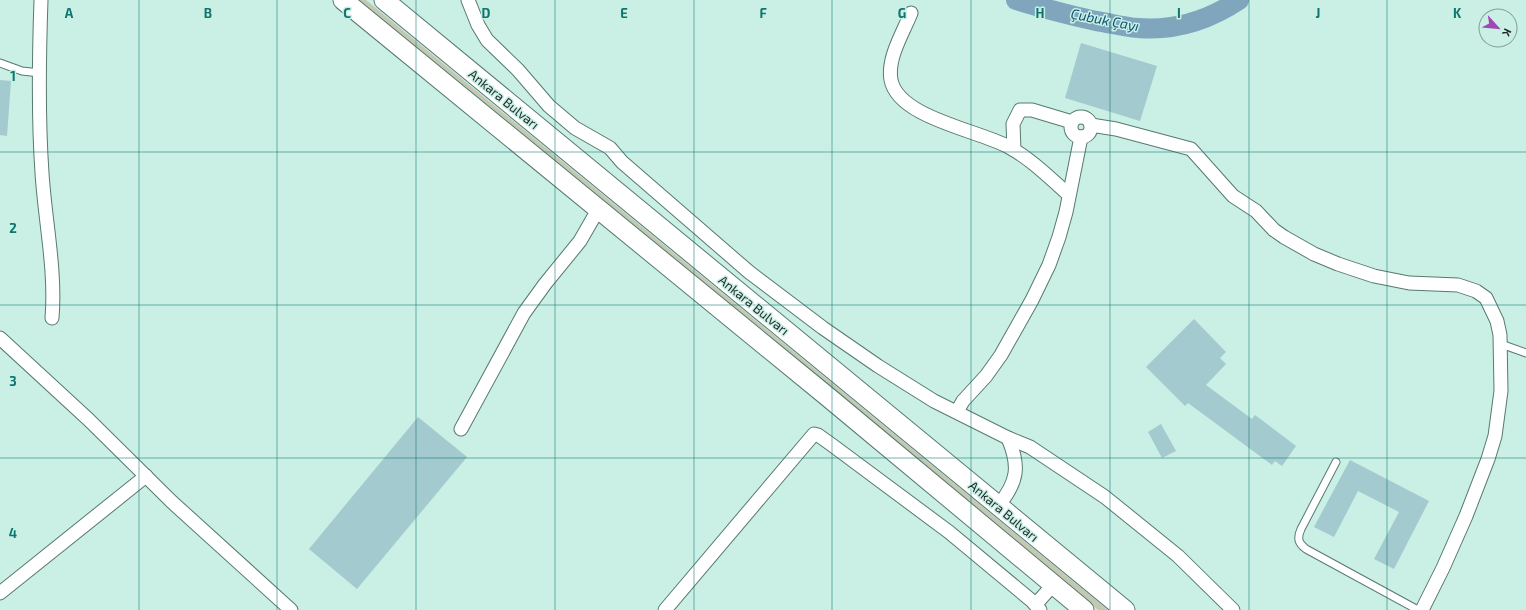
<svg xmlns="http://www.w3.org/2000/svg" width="1526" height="610" font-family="'Exo 2',sans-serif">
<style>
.green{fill:#c2c8b1}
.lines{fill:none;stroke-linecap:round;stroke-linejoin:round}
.river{stroke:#7fa6bc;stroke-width:20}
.building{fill:#a3cace}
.service-casing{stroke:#577970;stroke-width:9}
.minor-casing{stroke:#577970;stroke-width:15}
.secondary-casing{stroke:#577970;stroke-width:21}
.service{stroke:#fff;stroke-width:7}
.minor{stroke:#fff;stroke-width:13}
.secondary{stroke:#fff;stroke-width:19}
.grid{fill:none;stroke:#0f766e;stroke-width:1;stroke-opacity:0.55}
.labels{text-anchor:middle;stroke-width:3;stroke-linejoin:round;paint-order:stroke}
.street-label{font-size:13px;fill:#1b2925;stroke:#caefe5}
.water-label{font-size:14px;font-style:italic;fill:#0a5473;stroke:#caefe5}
.grid-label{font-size:13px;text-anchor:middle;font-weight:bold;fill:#0f766e;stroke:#caefe5;stroke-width:3;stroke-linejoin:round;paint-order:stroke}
</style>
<rect width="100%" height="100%" fill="#caefe5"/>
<!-- green -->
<polygon class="green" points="358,0 366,0 1108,610 1098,610"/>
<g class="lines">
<!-- river -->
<path class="river" d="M1016,0C1042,8 1069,15 1096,21C1110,23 1123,27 1138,28C1174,31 1209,20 1239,0"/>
</g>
<!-- building -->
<g class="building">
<polygon points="1081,43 1157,66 1140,121 1065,98"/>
<polygon points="0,80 11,81 7,136 0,135"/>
<polygon points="1194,319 1226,352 1220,358 1226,364 1206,385 1252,419 1255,415 1296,446 1282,466 1275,461 1272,465 1188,403 1185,406 1146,367"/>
<polygon points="418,417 467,457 357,589 309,549"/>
<polygon points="1161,424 1176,451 1162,458 1148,432"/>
<polygon points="1350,460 1429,501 1394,569 1374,559 1399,512 1358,491 1334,537 1314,527"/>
</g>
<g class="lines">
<defs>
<g id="service">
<polyline points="0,63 22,71 40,73"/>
<polyline points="1501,344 1526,353"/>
<path d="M1336,462L1301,529C1297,538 1298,543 1306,549L1418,610"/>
</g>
<g id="minor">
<path d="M41,0C39,57 38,116 42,173C45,221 56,270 52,318"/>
<polyline points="468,0 478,25 487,40 518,70 549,106 575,128 610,148 622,162 749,272 823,328 878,366 934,401 1008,438 1030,447 1105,497 1178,556 1233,610"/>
<path d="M911,13C903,33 887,58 891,80C898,117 976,130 1007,146C1030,158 1050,178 1069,195"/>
<circle cx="1081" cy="127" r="10"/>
<polyline points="1091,125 1116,129 1191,149 1233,196 1256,211 1274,230 1284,237 1314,254 1338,264 1374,276 1409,283 1458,285 1476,291 1486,298 1497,321 1500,335 1501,391 1495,436 1488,459 1466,516 1443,568 1422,610"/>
<polyline points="1014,150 1013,124 1020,110 1032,110 1072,122"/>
<polyline points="0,338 89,420 172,502 291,610"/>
<polyline points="959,413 959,408 963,401 986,376 1001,355 1032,300 1049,265 1059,237 1066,212 1081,137"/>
<polyline points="461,429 524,313 545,284 580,241 599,208"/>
<path d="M998,506C1018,482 1020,466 1008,438"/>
<polyline points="0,593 146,476"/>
<polyline points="1036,604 1053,585"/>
<polyline points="665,610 814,434 818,435 832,445 949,532 1032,601 1040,610"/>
</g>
<g id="secondary">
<polyline points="343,0 828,397 1084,610"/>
<polyline points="384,0 1125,610"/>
</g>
</defs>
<!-- service casing -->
<use href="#service" class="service-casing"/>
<!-- minor casing -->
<use href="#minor" class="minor-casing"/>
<!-- secondary casing -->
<use href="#secondary" class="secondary-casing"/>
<!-- service -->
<use href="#service" class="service"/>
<!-- minor -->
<use href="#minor" class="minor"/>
<!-- secondary -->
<use href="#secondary" class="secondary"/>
</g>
<!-- grid -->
<path class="grid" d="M139,0V610M277,0V610M416,0V610M555,0V610M694,0V610M832,0V610M971,0V610M1110,0V610M1249,0V610M1387,0V610M0,152H1526M0,305H1526M0,458H1526"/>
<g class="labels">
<!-- street labels -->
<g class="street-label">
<text transform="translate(504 99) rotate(39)" y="5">Ankara Bulvarı</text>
<text transform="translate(754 305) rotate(39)" y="5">Ankara Bulvarı</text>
<text transform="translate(1004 511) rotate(40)" y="5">Ankara Bulvarı</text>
</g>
<!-- water labels -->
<g class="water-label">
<text transform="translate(1105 20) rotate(11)" y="5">Çubuk Çayı</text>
</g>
</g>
<g class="grid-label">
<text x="69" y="18">A</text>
<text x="208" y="18">B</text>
<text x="347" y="18">C</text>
<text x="486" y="18">D</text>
<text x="624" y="18">E</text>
<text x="763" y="18">F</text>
<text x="902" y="18">G</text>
<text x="1040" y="18">H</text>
<text x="1179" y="18">I</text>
<text x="1318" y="18">J</text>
<text x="1457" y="18">K</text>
<text x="13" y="81">1</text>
<text x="13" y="233">2</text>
<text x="13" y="386">3</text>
<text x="13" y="538">4</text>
</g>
<!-- north arrow -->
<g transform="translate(1498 28) rotate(117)"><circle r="19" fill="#caefe5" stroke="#84a098"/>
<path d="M0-3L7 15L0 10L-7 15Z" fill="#a048b4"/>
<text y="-6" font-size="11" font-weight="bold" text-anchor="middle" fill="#1b2925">K</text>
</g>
</svg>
